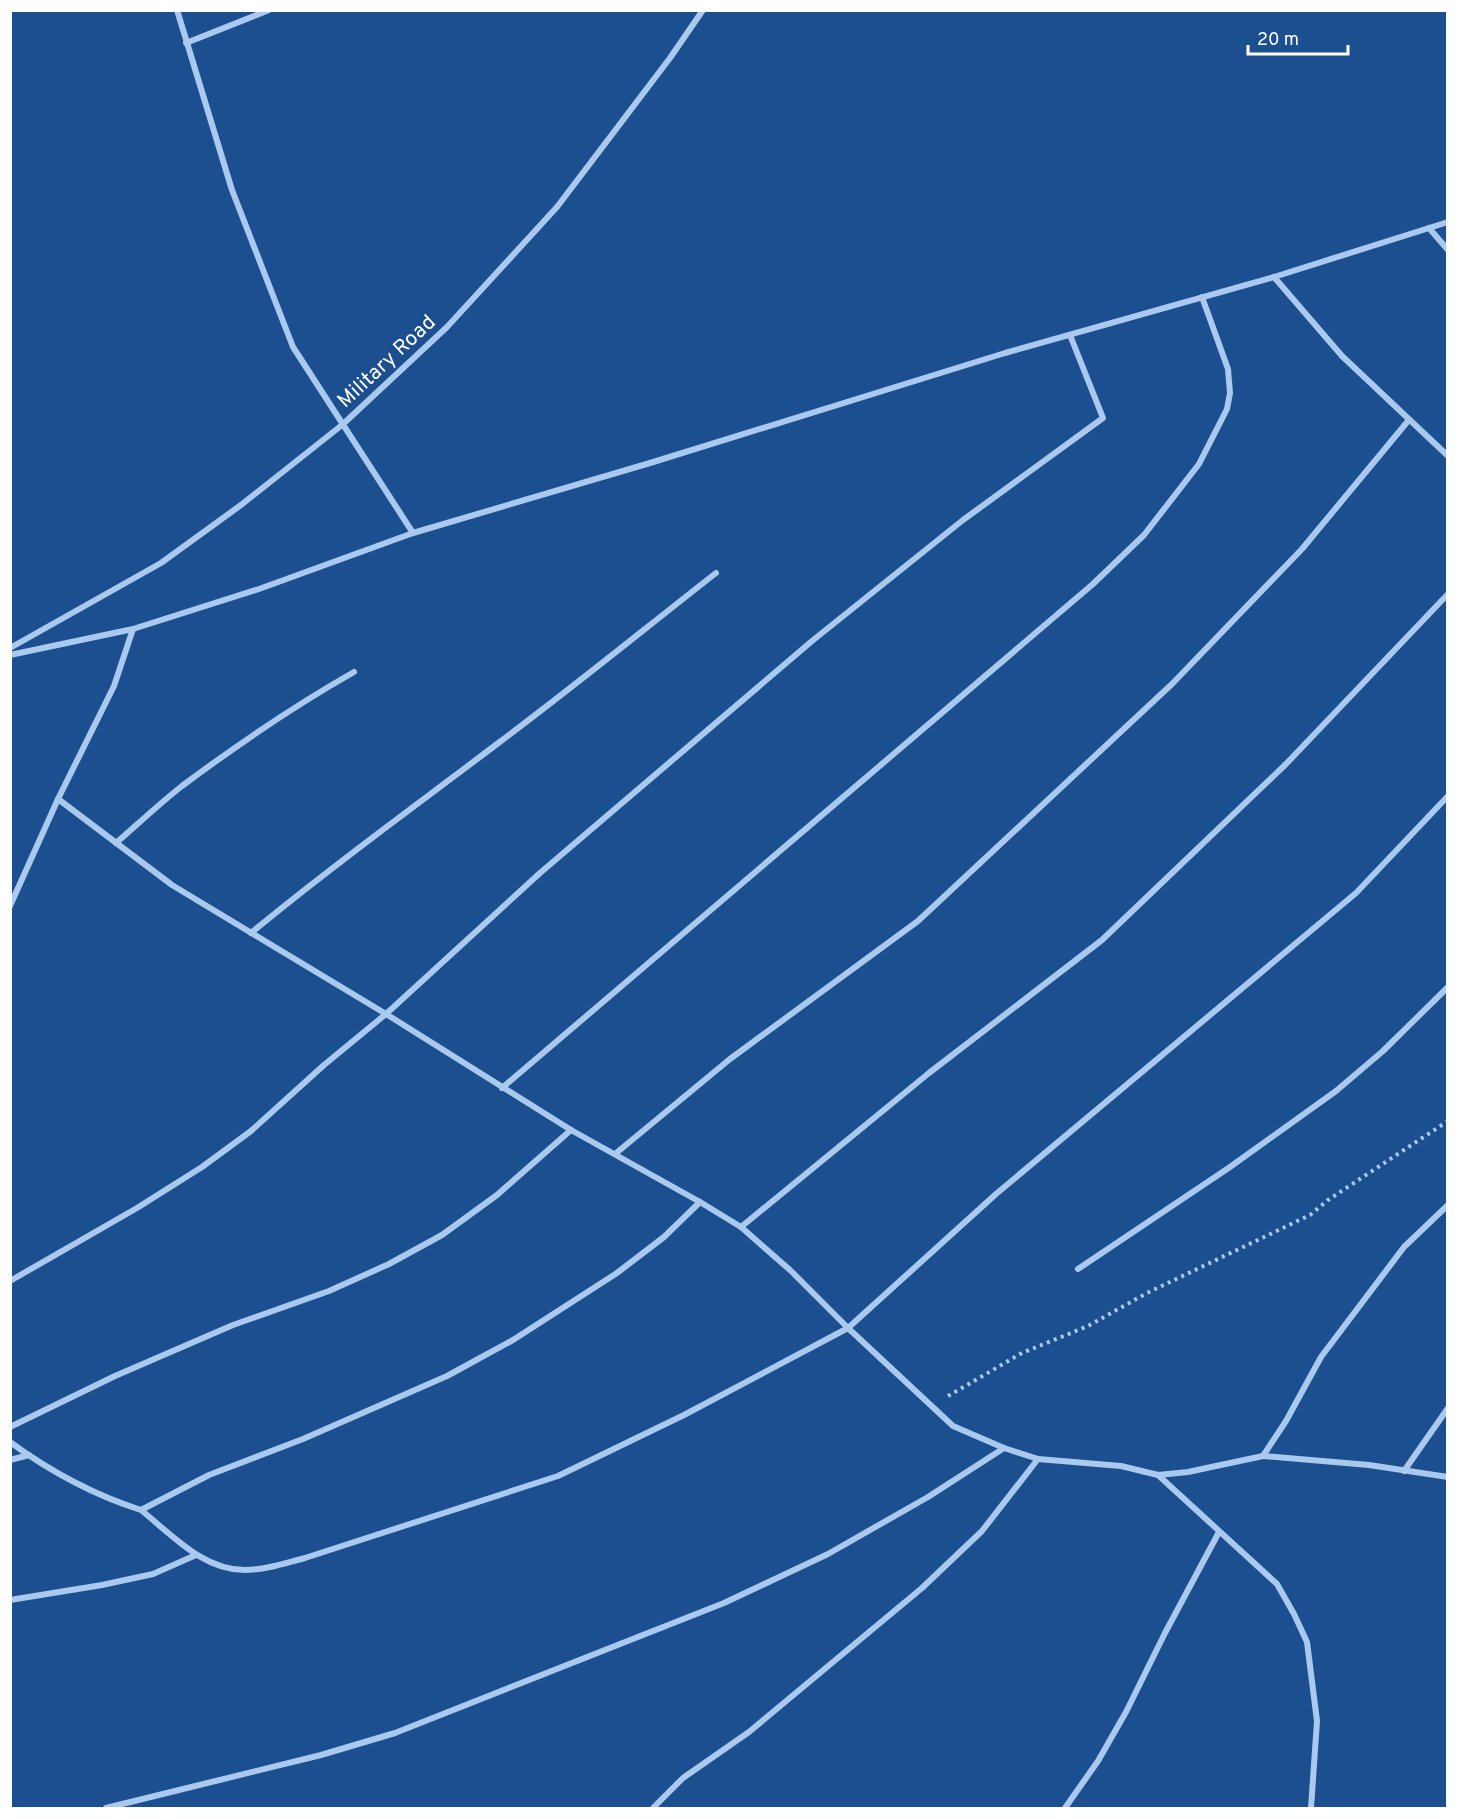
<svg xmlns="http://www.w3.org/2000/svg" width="1458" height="1819" font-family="Overpass,sans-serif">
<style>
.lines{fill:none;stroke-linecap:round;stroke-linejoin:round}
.path{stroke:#a9c9ee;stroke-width:4;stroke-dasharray:3 4.5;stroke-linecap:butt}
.street{stroke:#a9c9ee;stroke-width:6}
.labels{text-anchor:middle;stroke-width:4.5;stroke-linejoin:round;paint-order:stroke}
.street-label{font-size:21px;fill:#fff;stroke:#1b4f8f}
</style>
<rect width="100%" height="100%" fill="#1b4f8f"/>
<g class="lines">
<!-- path -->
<polyline class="path" points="948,1396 1022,1353 1088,1326 1147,1293 1310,1215 1328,1200 1448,1121"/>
<!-- street -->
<g class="street">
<polyline points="177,10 232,190 293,347 413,533"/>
<polyline points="186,43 269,10"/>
<polyline points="1429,228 1448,250"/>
<polyline points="1274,277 1342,356 1448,456"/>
<polyline points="10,648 161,563 241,505 342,425 447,327 557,207 670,58 703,10"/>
<polyline points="10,655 133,629 259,589 413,533 650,463 1005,353 1274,277 1448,222"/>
<polyline points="58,799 172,885 386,1014 571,1130 700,1202 741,1227 790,1270 848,1328 953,1426 1004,1448 1038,1459 1121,1466 1158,1475 1188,1472 1263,1456"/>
<path d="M116,843C138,824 159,804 182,786C237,745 294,706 354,672"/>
<polyline points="10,906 58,799 114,686 133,629"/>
<path d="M251,933C330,867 414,807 497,744C571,689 643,630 716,573"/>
<polyline points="502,1088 1093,584 1144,535 1199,464 1227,409 1230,393 1228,369 1202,297"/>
<polyline points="615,1154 730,1059 918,921 1172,684 1302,549 1408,421"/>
<polyline points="1448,1205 1404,1247 1321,1357 1286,1421 1263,1456 1369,1465 1448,1477"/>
<polyline points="741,1227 929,1073 1102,940 1286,764 1448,594"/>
<polyline points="1078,1269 1230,1167 1336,1091 1383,1051 1448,987"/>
<polyline points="10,1281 137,1208 202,1167 251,1131 324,1065 386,1014 540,873 812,641 963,520 1103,418 1070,335"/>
<polyline points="10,1427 115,1376 233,1325 329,1291 389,1264 442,1235 497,1195 571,1130"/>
<path d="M10,1442C51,1472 94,1495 141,1510L209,1475L303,1439L447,1376L513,1340L617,1273L664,1237L700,1202"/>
<polyline points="10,1460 29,1455"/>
<polyline points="1404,1471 1448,1408"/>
<polyline points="1158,1475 1277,1584 1294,1614 1307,1642 1317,1721 1311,1808"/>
<path d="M141,1510C172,1535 203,1570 245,1570C265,1570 285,1563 305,1558L558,1476L684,1415L848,1328L996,1194L1356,893L1448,796"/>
<polyline points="10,1600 102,1585 153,1574 196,1555"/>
<polyline points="106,1808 321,1755 395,1733 724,1603 828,1554 928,1497 1004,1448"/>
<polyline points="653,1808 683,1778 749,1732 922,1588 982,1531 1038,1459"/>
<polyline points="1065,1808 1098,1761 1126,1712 1165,1633 1219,1532"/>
</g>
</g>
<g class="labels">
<!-- street labels -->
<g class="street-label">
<text transform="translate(386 361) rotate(-43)" y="7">Military Road</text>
</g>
</g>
<!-- border -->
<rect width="1458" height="1819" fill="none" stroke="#ffffff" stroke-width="24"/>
<!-- scale -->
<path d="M1248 45v9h100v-9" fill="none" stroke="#ffffff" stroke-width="3"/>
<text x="1257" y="45" font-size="18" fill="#ffffff" stroke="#1b4f8f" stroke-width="4.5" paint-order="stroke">20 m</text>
</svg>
